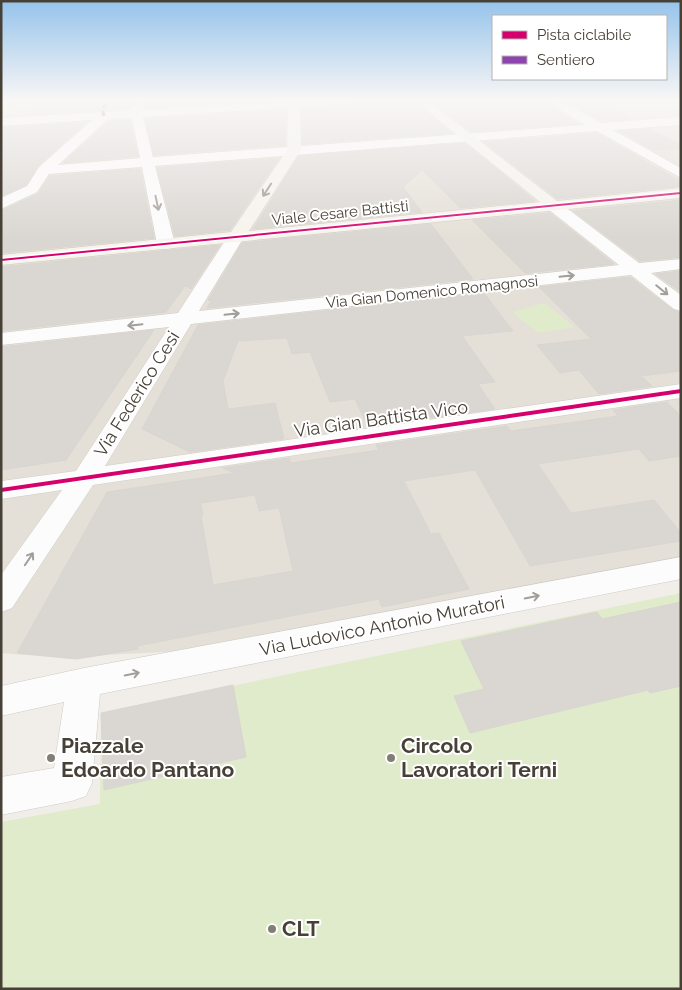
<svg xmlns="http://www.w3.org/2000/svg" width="682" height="990" font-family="Raleway,sans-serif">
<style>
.residential{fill:#e5e0d7}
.green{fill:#dfebca}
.building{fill:#dad7d2;stroke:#d9d5d0;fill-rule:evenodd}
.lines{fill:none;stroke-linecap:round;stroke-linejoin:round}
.street-casing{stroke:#cfccc7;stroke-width:1}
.secondary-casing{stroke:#d0cbc1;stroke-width:1}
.street{fill:#fdfcfc;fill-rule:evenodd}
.secondary{fill:#f7f4ee;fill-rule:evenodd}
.quiet{stroke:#8e44ad;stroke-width:3;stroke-dasharray:5.5 3;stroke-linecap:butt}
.cycleway-casing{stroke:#fff;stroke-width:3}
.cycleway{fill:#d6006c;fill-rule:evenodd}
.oneway{stroke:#969189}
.oneway2{stroke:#a29e99}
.poi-dot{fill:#827d75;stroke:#fff;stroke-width:2}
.labels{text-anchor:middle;stroke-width:4;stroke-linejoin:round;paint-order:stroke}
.far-street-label{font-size:15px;fill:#474036;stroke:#fff}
.street-label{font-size:18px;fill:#474036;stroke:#fff}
.near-poi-label{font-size:21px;font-weight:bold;fill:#474036;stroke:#fff;text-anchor:start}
</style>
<rect width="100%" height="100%" fill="#f1eeea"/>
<!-- residential -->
<polygon class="residential" points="1,100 681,100 681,564 183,651 107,655 76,659 1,653"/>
<!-- green -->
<g class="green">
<polygon points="1,100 21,100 18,114 1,115"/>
<polygon points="544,303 575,327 538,333 512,312"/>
<polygon points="681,593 681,989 1,989 1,822 100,804 101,713"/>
</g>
<!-- building -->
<g class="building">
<polygon points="172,100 275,100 146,108 147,101"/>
<polygon points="369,100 412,100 452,133 303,144 302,109 361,105"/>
<polygon points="430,100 543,100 579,124 471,132"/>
<polygon points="563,100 593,100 630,119 601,121"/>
<polygon points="131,102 130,108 30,114 38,109"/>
<polygon points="286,110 285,145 154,155 145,119"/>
<polygon points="130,120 138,156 63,163 109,121"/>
<polygon points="87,122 38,166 26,185 1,196 1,128"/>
<polygon points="650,129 681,145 681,148 653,150 619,131"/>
<polygon points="597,133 681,182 681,186 558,199 484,142"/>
<polygon points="465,143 535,201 460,208 422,170 403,187 422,212 253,229 299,156"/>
<polygon points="279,158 230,230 175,236 157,168"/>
<polygon points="140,169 154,238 1,253 1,211 38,194 50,176"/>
<polygon points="681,200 681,257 640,261 573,211"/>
<polygon points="550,213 614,264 525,273 472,220"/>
<polygon points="431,224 473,279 207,308 211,301 208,300 242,243"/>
<polygon points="220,245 191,289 185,286 166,312 1,331 1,267"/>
<polygon points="681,271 681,292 656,274"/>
<polygon points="630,277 673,310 681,313 681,371 641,376 652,386 599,394 579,370 560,373 537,345 591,339 539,287"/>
<polygon points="484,293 513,331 462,336 495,382 478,384 495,409 368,427 355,399 330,402 310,352 292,354 287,338 238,341 223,381 228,409 275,403 284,439 190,452 142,429 198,325"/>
<polygon points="154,330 66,460 1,470 1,347"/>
<path d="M667,402L681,416V456L649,461L639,449L538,464L571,513L654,500L681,533V541L530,566L475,470L404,481L431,534L439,533L469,589L382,607L379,599L137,646L138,649L76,659L17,653L107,492L234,473L223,468L289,458L291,463L379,450L376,445L507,426L511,431L618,416L613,410ZM255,495L259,511L279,508L293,571L213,585L201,516H203L201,503Z"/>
<polygon points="681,602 681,686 650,693 648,690 470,733 454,696 484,689 461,641 597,612 602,619"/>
<polygon points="233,685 246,757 104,790 101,713"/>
</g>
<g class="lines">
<defs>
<g id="street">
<path d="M133,100H145L144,110L305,100H367L361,103L143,117L153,157L585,125L545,100H559L601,123L681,117V125L613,130L681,168V178L597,131L155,166L175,244L172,248L166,249L160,248L157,244L142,167L49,174L37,192L1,209V198L27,186L39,167L92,120L1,126V118L132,110ZM132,118L140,158L58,165L108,119Z"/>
<polygon points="554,201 560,203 639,263 681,259 681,269 651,273 681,295 681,311 674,309 631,275 191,324 105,466 681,384 681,398 93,485 12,608 1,612 1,575 62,490 1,499 1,481 76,471 169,327 1,345 1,333 178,313 230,233 242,233 244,237 199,311 619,265 548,209 546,206 548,203"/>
<polygon points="681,557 681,579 100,694 92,783 86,796 72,801 1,815 1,777 54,768 64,702 1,716 1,686 84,668"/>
</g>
<polygon id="secondary" points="288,100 300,100 301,150 249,231 540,202 414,100 427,100 557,201 681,188 681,198 1,265 1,255 231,232 287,150"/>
</defs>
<!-- street casing -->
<use href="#street" class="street-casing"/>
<!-- secondary casing -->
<use href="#secondary" class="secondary-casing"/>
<!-- street -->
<use href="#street" class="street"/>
<!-- secondary -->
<use href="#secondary" class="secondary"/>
<!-- quiet -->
<polyline class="quiet" points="104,116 102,109 109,100"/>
<defs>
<g id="cycleway">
<polygon points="681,192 681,194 1,261 1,259"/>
<polygon points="681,389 681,393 1,492 1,488"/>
</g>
</defs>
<!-- cycleway casing -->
<use href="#cycleway" class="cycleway-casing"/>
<!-- cycleway -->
<use href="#cycleway" class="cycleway"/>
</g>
<!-- one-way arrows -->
<defs><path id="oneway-shaft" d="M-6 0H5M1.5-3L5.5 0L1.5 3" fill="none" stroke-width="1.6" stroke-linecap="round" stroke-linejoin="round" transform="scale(1.25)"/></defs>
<use class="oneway" href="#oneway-shaft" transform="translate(267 190) rotate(123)"/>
<g class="oneway2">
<use href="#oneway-shaft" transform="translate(157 203) rotate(78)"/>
<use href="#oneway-shaft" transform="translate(567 276) rotate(-6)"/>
<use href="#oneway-shaft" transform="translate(662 290) rotate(39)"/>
<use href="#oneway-shaft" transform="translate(232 314) rotate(-6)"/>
<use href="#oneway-shaft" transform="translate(135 325) rotate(174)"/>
<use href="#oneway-shaft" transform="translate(29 559) rotate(-56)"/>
<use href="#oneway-shaft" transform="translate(532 597) rotate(-11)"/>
<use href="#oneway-shaft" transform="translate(132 674) rotate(-11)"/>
</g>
<!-- sky -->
<linearGradient id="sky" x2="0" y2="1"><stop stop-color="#95c3eb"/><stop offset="0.42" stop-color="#f9f7f6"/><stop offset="1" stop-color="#f9f7f6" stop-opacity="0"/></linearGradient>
<rect width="682" height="239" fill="url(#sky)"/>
<!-- markers -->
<g class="poi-dot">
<circle cx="51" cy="758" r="5"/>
<circle cx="391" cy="758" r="5"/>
<circle cx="272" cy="929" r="5"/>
</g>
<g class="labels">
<!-- far-street labels -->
<g class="far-street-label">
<text transform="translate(340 213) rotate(-6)" y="5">Viale Cesare Battisti</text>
<text transform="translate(432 292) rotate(-6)" y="5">Via Gian Domenico Romagnosi</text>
</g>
<!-- street labels -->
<g class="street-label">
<text transform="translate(137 394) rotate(-58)" y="6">Via Federico Cesi</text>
<text transform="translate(381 419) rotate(-8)" y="6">Via Gian Battista Vico</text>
<text transform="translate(382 626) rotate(-11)" y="6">Via Ludovico Antonio Muratori</text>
</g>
<!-- near-poi labels -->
<g class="near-poi-label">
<text x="61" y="753">Piazzale<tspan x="61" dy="24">Edoardo Pantano</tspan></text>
<text x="401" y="753">Circolo<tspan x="401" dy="24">Lavoratori Terni</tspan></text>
<text x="282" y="936">CLT</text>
</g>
</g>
<!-- border -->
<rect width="682" height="990" fill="none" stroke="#474036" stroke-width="5"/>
<!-- legend -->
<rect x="492" y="15" width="175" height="65" fill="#ffffff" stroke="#b5b3af"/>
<rect x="502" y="31" width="25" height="8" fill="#d6006c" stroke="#b5b3af"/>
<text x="537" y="40" font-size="15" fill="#474036">Pista ciclabile</text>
<rect x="502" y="56" width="25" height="8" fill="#8e44ad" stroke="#b5b3af"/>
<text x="537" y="65" font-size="15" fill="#474036">Sentiero</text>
</svg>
